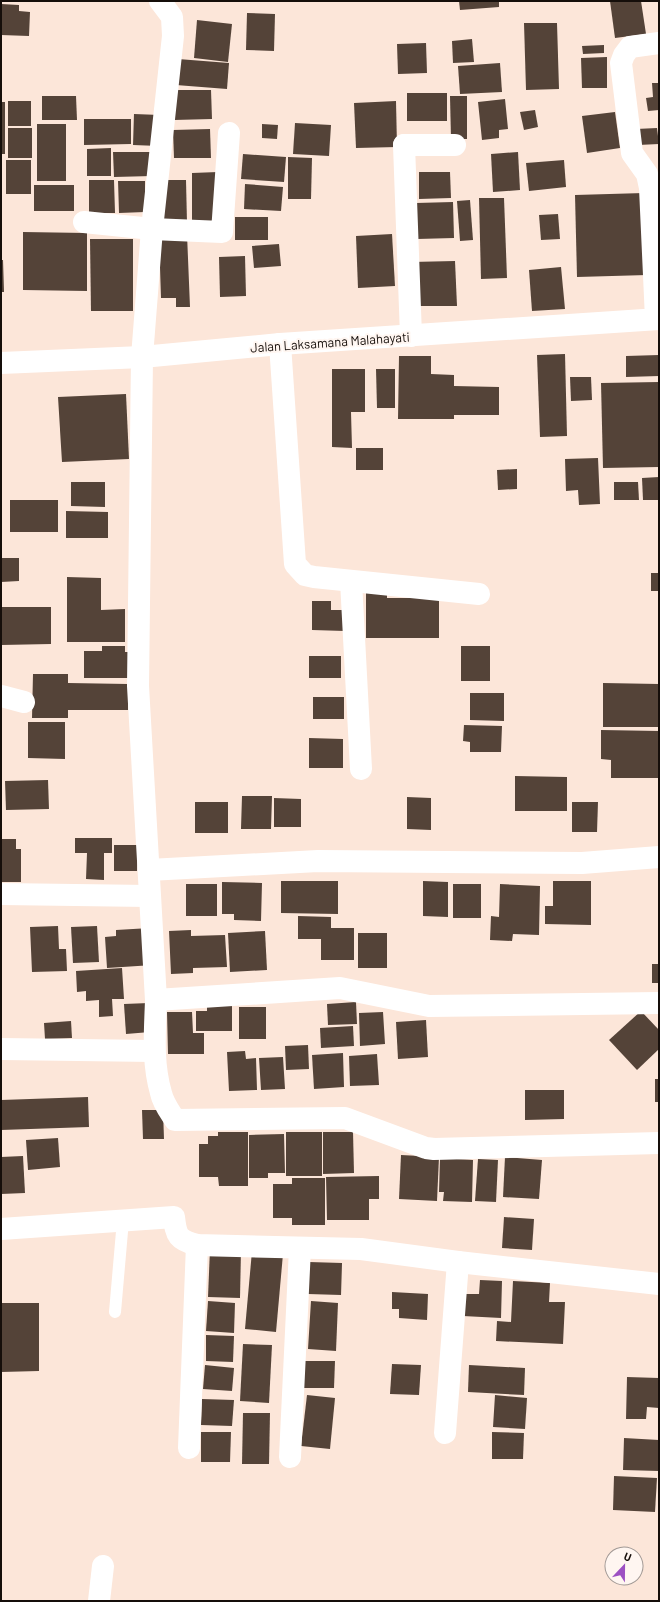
<svg xmlns="http://www.w3.org/2000/svg" width="660" height="1602" font-family="Barlow,sans-serif">
<style>
.building{fill:#544338}
.lines{fill:none;stroke-linecap:round;stroke-linejoin:round}
.service{stroke:#fff;stroke-width:12}
.minor{stroke:#fff;stroke-width:22}
.trunk{stroke:#fff;stroke-width:22}
.labels{text-anchor:middle;stroke-width:4;stroke-linejoin:round;paint-order:stroke}
.street-label{font-size:13px;fill:#150e0a;stroke:#fff6f1}
</style>
<rect width="100%" height="100%" fill="#fce6d9"/>
<!-- building -->
<g class="building">
<polygon points="459,1 499,1 499,7 460,10"/>
<polygon points="610,1 641,1 646,34 615,38"/>
<polygon points="1,4 19,5 19,11 30,12 29,36 1,35"/>
<polygon points="247,13 275,14 274,51 246,50"/>
<polygon points="197,20 232,24 228,62 194,58"/>
<polygon points="524,23 557,23 559,89 526,90"/>
<polygon points="472,39 474,62 453,63 452,41"/>
<polygon points="426,43 427,73 398,74 397,44"/>
<polygon points="604,45 604,53 583,54 582,46"/>
<polygon points="607,57 607,88 582,88 581,58"/>
<polygon points="178,59 229,63 227,89 176,85"/>
<polygon points="500,63 502,92 460,94 458,66"/>
<polygon points="652,83 659,83 659,110 648,111 646,98 653,97"/>
<polygon points="174,90 211,90 212,119 174,120"/>
<rect x="407" y="93" width="40" height="28"/>
<polygon points="42,96 76,96 77,120 42,120"/>
<polygon points="450,96 467,96 467,139 451,139"/>
<polygon points="505,99 508,129 499,130 499,138 482,140 478,102"/>
<rect x="8" y="101" width="23" height="25"/>
<polygon points="396,101 397,147 356,148 354,103"/>
<rect x="1" y="102" width="4" height="52"/>
<polygon points="535,110 538,127 524,130 520,112"/>
<polygon points="615,112 620,148 587,153 582,116"/>
<polygon points="134,114 160,115 159,146 133,145"/>
<polygon points="84,119 131,119 131,144 84,145"/>
<polygon points="295,123 331,125 329,156 293,154"/>
<rect x="37" y="124" width="29" height="57"/>
<polygon points="262,124 278,125 277,139 262,138"/>
<rect x="8" y="128" width="24" height="30"/>
<polygon points="657,128 659,144 638,145 636,129"/>
<polygon points="210,129 211,158 174,158 173,130"/>
<polygon points="111,148 111,176 87,176 87,149"/>
<polygon points="113,152 151,152 152,176 114,177"/>
<polygon points="518,152 520,190 493,192 491,154"/>
<polygon points="243,154 286,157 284,182 241,179"/>
<polygon points="288,157 312,158 311,199 288,199"/>
<rect x="6" y="160" width="25" height="34"/>
<polygon points="564,160 566,187 529,191 526,163"/>
<polygon points="218,172 218,223 192,223 192,173"/>
<polygon points="419,172 450,172 451,198 419,199"/>
<polygon points="89,180 114,180 115,213 89,213"/>
<polygon points="158,180 186,180 187,223 158,223"/>
<polygon points="118,181 145,181 145,212 119,213"/>
<polygon points="245,184 283,187 281,211 244,209"/>
<rect x="34" y="185" width="40" height="26"/>
<polygon points="644,193 647,275 577,277 575,195"/>
<polygon points="479,198 504,198 507,278 481,279"/>
<polygon points="470,200 473,240 460,241 457,201"/>
<polygon points="453,202 454,238 417,239 416,203"/>
<polygon points="558,214 560,239 541,240 539,215"/>
<rect x="235" y="217" width="33" height="23"/>
<polygon points="23,232 87,233 87,291 23,290"/>
<polygon points="187,234 190,307 176,307 176,298 161,298 160,267 152,266 157,236"/>
<polygon points="392,234 395,286 358,288 356,236"/>
<polygon points="90,239 133,239 133,311 91,311"/>
<polygon points="279,244 281,266 254,268 252,246"/>
<polygon points="245,256 246,296 220,297 219,257"/>
<polygon points="1,260 3,260 4,292 1,292"/>
<polygon points="455,261 457,306 412,306 411,262"/>
<polygon points="561,267 565,309 532,311 529,270"/>
<polygon points="565,354 567,436 540,437 537,355"/>
<polygon points="659,355 659,376 626,377 626,356"/>
<polygon points="399,356 431,356 431,374 454,375 454,386 499,387 499,415 454,415 454,419 398,419"/>
<polygon points="332,369 365,369 365,412 351,412 352,448 332,447"/>
<polygon points="376,369 395,369 395,408 377,408"/>
<polygon points="570,377 591,377 592,400 571,401"/>
<polygon points="659,382 659,467 603,468 601,383"/>
<polygon points="126,394 129,459 62,462 58,397"/>
<rect x="356" y="448" width="27" height="22"/>
<polygon points="598,458 600,504 579,505 578,490 566,491 565,459"/>
<polygon points="517,469 517,489 498,490 497,470"/>
<polygon points="659,477 659,500 643,500 642,478"/>
<polygon points="71,482 105,482 105,507 71,506"/>
<polygon points="614,482 638,482 639,500 614,500"/>
<rect x="10" y="500" width="48" height="32"/>
<polygon points="66,511 108,512 108,538 66,538"/>
<polygon points="1,558 19,558 19,581 1,582"/>
<rect x="651" y="573" width="8" height="18"/>
<polygon points="67,577 101,578 101,610 125,609 125,642 67,642"/>
<polygon points="366,587 387,587 387,598 439,598 439,638 366,638"/>
<polygon points="312,601 331,601 331,610 345,610 345,631 312,630"/>
<polygon points="1,607 51,607 51,644 1,645"/>
<polygon points="102,646 125,646 125,652 137,652 136,678 84,678 84,651 102,651"/>
<rect x="461" y="646" width="29" height="35"/>
<rect x="309" y="656" width="32" height="22"/>
<polygon points="33,674 68,674 68,683 128,684 128,710 68,710 68,718 32,718"/>
<polygon points="603,683 659,684 659,727 603,727"/>
<polygon points="470,693 504,693 504,721 470,720"/>
<rect x="313" y="697" width="31" height="22"/>
<polygon points="28,722 65,722 65,759 28,758"/>
<polygon points="464,725 502,726 501,752 470,752 470,742 463,741"/>
<polygon points="601,730 659,731 659,778 611,778 611,760 601,759"/>
<polygon points="309,738 343,739 343,768 309,768"/>
<polygon points="515,776 567,777 567,811 515,811"/>
<polygon points="48,780 49,809 6,810 5,781"/>
<polygon points="242,796 272,796 271,829 241,829"/>
<polygon points="407,797 431,798 431,830 407,829"/>
<polygon points="274,798 301,799 301,827 274,827"/>
<rect x="195" y="802" width="33" height="31"/>
<polygon points="572,802 598,802 597,832 572,832"/>
<polygon points="75,838 112,838 112,853 104,853 104,880 86,879 87,853 75,853"/>
<polygon points="1,839 16,839 16,849 21,849 21,882 1,882"/>
<polygon points="114,845 138,845 137,871 114,871"/>
<polygon points="281,881 338,881 338,914 281,913"/>
<polygon points="423,881 448,882 448,917 423,916"/>
<polygon points="553,881 591,881 591,925 545,924 545,906 553,906"/>
<polygon points="222,882 262,883 261,921 234,920 234,914 222,914"/>
<rect x="186" y="884" width="31" height="32"/>
<rect x="453" y="884" width="28" height="34"/>
<polygon points="500,884 540,886 539,935 513,934 512,941 490,940 491,916 499,917"/>
<polygon points="298,916 331,917 331,928 354,928 354,960 321,960 321,939 298,939"/>
<polygon points="58,926 59,949 66,949 67,971 32,972 30,927"/>
<polygon points="97,926 99,962 73,963 71,927"/>
<polygon points="150,928 153,965 107,968 105,937 116,936 116,930"/>
<polygon points="191,930 191,936 225,935 227,967 193,968 193,973 171,974 169,931"/>
<polygon points="265,931 267,970 230,972 228,933"/>
<rect x="358" y="933" width="29" height="35"/>
<rect x="652" y="964" width="7" height="19"/>
<polygon points="122,968 124,999 112,999 113,1016 99,1017 99,1000 86,1001 86,991 77,992 76,971"/>
<polygon points="207,1000 232,1000 232,1031 196,1031 196,1011 207,1011"/>
<polygon points="356,1002 357,1024 328,1025 327,1004"/>
<polygon points="149,1003 150,1032 126,1034 124,1004"/>
<rect x="239" y="1007" width="27" height="32"/>
<polygon points="641,1011 659,1030 659,1049 637,1070 609,1040"/>
<polygon points="167,1012 192,1012 193,1033 204,1033 204,1054 168,1054"/>
<polygon points="383,1012 385,1044 360,1046 359,1013"/>
<polygon points="426,1020 428,1057 398,1059 396,1022"/>
<polygon points="71,1021 72,1038 45,1039 44,1023"/>
<polygon points="353,1026 354,1046 321,1048 320,1028"/>
<polygon points="308,1045 309,1069 286,1070 285,1046"/>
<polygon points="245,1051 246,1059 256,1058 257,1090 229,1091 227,1052"/>
<polygon points="343,1053 344,1087 314,1089 312,1055"/>
<polygon points="377,1054 379,1085 350,1086 349,1056"/>
<polygon points="283,1057 285,1089 261,1090 259,1058"/>
<rect x="655" y="1079" width="4" height="23"/>
<polygon points="525,1090 564,1090 564,1119 525,1120"/>
<polygon points="88,1097 89,1127 1,1130 1,1100"/>
<polygon points="142,1110 163,1110 164,1139 143,1139"/>
<polygon points="218,1132 248,1132 248,1186 219,1186 218,1177 199,1177 199,1144 208,1144 208,1136 218,1136"/>
<rect x="286" y="1132" width="36" height="44"/>
<polygon points="323,1132 353,1132 354,1173 323,1174"/>
<polygon points="284,1134 285,1173 268,1173 268,1178 249,1178 249,1135"/>
<polygon points="58,1138 60,1167 28,1170 26,1140"/>
<polygon points="401,1155 439,1157 437,1201 399,1199"/>
<polygon points="23,1156 25,1193 1,1194 1,1157"/>
<polygon points="505,1157 542,1160 539,1199 503,1197"/>
<polygon points="440,1158 473,1160 472,1202 443,1201 444,1192 439,1192"/>
<polygon points="478,1159 498,1160 496,1202 475,1201"/>
<polygon points="379,1176 379,1199 369,1199 369,1220 327,1220 326,1177"/>
<polygon points="292,1178 325,1178 325,1225 292,1225 292,1218 273,1218 273,1184 292,1184"/>
<polygon points="504,1217 534,1219 532,1250 502,1248"/>
<polygon points="210,1249 241,1250 240,1298 208,1297"/>
<polygon points="252,1251 283,1254 276,1332 245,1329"/>
<polygon points="309,1262 342,1263 341,1295 308,1294"/>
<polygon points="480,1280 502,1281 501,1318 463,1316 464,1294 479,1294"/>
<polygon points="513,1281 550,1283 549,1302 565,1302 563,1344 496,1341 497,1321 511,1322"/>
<polygon points="392,1292 428,1294 427,1320 399,1318 399,1309 392,1309"/>
<polygon points="208,1301 235,1303 234,1333 206,1331"/>
<polygon points="311,1301 338,1303 336,1351 308,1349"/>
<polygon points="1,1303 39,1303 39,1371 1,1372"/>
<polygon points="206,1335 234,1336 233,1362 206,1361"/>
<polygon points="243,1344 272,1345 269,1403 240,1401"/>
<polygon points="304,1361 335,1361 334,1388 304,1388"/>
<polygon points="392,1364 421,1365 419,1395 390,1394"/>
<polygon points="205,1365 234,1368 232,1391 203,1389"/>
<polygon points="469,1365 525,1368 524,1395 468,1392"/>
<polygon points="627,1377 659,1378 659,1408 647,1407 646,1419 626,1419"/>
<polygon points="307,1395 335,1398 330,1449 301,1446"/>
<polygon points="495,1395 527,1398 525,1429 493,1427"/>
<polygon points="202,1399 234,1400 232,1426 201,1425"/>
<polygon points="243,1413 270,1413 269,1464 242,1464"/>
<polygon points="201,1432 231,1432 230,1462 201,1462"/>
<polygon points="492,1432 524,1433 523,1459 492,1459"/>
<polygon points="624,1438 659,1440 659,1471 623,1470"/>
<polygon points="614,1476 657,1478 655,1512 613,1510"/>
</g>
<g class="lines">
<!-- service -->
<polyline class="service" points="115,1312 123,1220"/>
<!-- minor -->
<g class="minor">
<path d="M160,1L172,17L173,36L152,229L142,357L138,686L156,1000C155,1031 152,1062 161,1093C163,1103 170,1112 175,1120L345,1118L426,1148L434,1149L659,1143"/>
<polyline points="404,145 455,145"/>
<polyline points="407,147 404,145 411,336"/>
<polyline points="84,222 152,229 222,232 229,133"/>
<polyline points="656,319 650,188 647,174 632,153 621,63 624,55 630,47 659,43"/>
<polyline points="280,344 295,564 305,575 314,577 479,594"/>
<polyline points="351,581 361,769"/>
<polyline points="1,696 24,702"/>
<polyline points="149,870 318,861 582,863 659,857"/>
<polyline points="1,894 149,896"/>
<polyline points="156,1000 340,988 429,1006 659,1003"/>
<polyline points="1,1049 154,1051"/>
<path d="M1,1229L174,1217C176,1236 178,1240 197,1245L361,1249L458,1262L659,1284"/>
<polyline points="445,1433 458,1262"/>
<polyline points="189,1448 197,1245"/>
<polyline points="290,1457 300,1248"/>
<polyline points="99,1601 103,1566"/>
</g>
<!-- trunk -->
<polyline class="trunk" points="1,363 142,357 280,344 659,319"/>
</g>
<g class="labels">
<!-- street labels -->
<g class="street-label">
<text transform="translate(330 342) rotate(-4)" y="5">Jalan Laksamana Malahayati</text>
</g>
</g>
<!-- border -->
<rect width="660" height="1602" fill="none" stroke="#150e0a" stroke-width="4"/>
<!-- north arrow -->
<g transform="translate(624 1566) rotate(22)"><circle r="19" fill="#fff6f1" stroke="#a19995"/>
<path d="M0-3L7 15L0 10L-7 15Z" fill="#9d50c2"/>
<text y="-6" font-size="11" font-weight="bold" text-anchor="middle" fill="#150e0a">U</text>
</g>
</svg>
